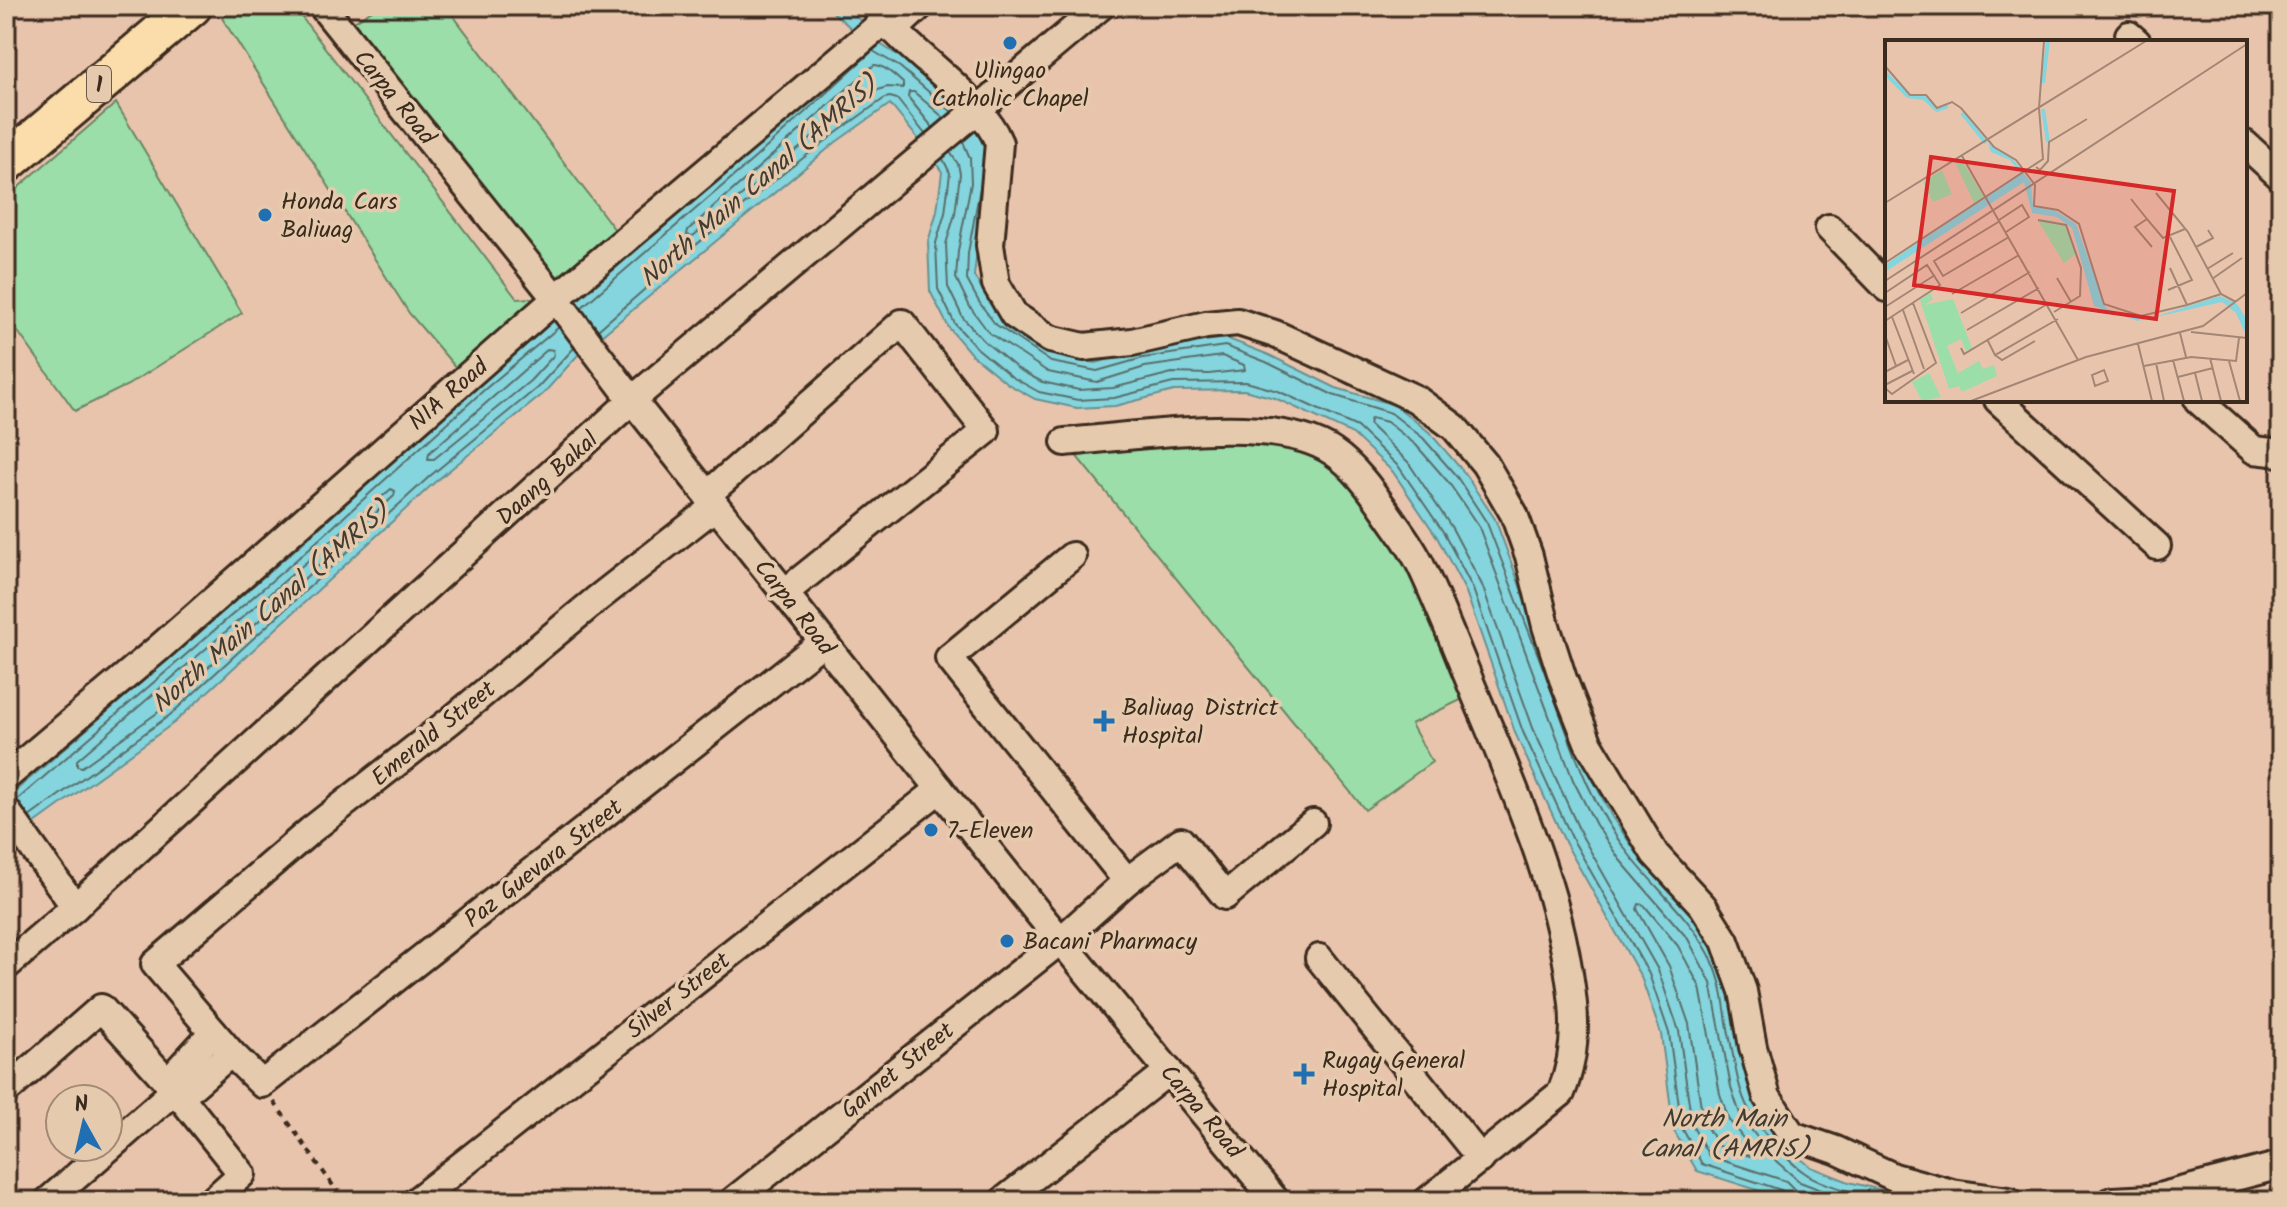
<svg xmlns="http://www.w3.org/2000/svg" width="2287" height="1207" font-family="Kalam,sans-serif">
<style>
.green{fill:#9bdeaa;stroke:#6b8464;stroke-width:2}
.water{fill:#85d5de;stroke:#679191;stroke-width:2}
.lines{fill:none;stroke-linecap:round;stroke-linejoin:round}
.shore{stroke:#596e6b;stroke-width:2}
.minor-casing{stroke:#3b2a1e;stroke-width:32}
.highway-casing{stroke:#3b2a1e;stroke-width:44}
.path{stroke:#3b2a1e;stroke-width:4;stroke-dasharray:6 6;stroke-linecap:butt}
.minor{stroke:#e6caad;stroke-width:26}
.highway{stroke:#faddab;stroke-width:38}
.poi-dot{fill:#1f6fb2;stroke:#e6caad;stroke-width:3}
.labels{text-anchor:middle;stroke-width:7;stroke-linejoin:round;paint-order:stroke}
.shield{fill:#e6caad;stroke:#6e5a49;stroke-width:2}
.shield-label{font-size:22px;font-weight:bold;fill:#3b2a1e}
.poi-label{font-size:24px;fill:#3b2a1e;stroke:#e6caad;text-anchor:start}
.street-label{font-size:24px;fill:#3b2a1e;stroke:#e6caad}
.water-label{font-size:26px;font-style:italic;fill:#423b31;stroke:#e6caad}
.inset-river{fill:none;stroke:#85d5de;stroke-width:4}
.inset-road{fill:none;stroke:#a38674;stroke-width:2}
.view{fill:#d62828;fill-opacity:0.15;stroke:#d62828;stroke-width:4}
.inset-edge{fill:none;stroke:#3b2a1e;stroke-width:4}
</style>
<rect width="100%" height="100%" fill="#e9c4ad"/>
<filter id="ink" filterUnits="userSpaceOnUse"><feTurbulence type="fractalNoise" baseFrequency=".0125" numOctaves="2"/><feDisplacementMap in="SourceGraphic" scale="16" xChannelSelector="R" yChannelSelector="G"/><feConvolveMatrix kernelMatrix="1 2 1 2 8 2 1 2 1" color-interpolation-filters="sRGB"/></filter>
<g filter="url(#ink)">
<!-- green -->
<g class="green">
<polygon points="238,6 293,6 517,299 530,298 535,304 457,369 409,313 222,18"/>
<polygon points="378,6 446,6 618,234 561,283 396,82 351,24"/>
<polygon points="116,103 242,313 128,385 75,411 6,315 6,198"/>
<polygon points="1086,436 1317,444 1380,522 1442,615 1469,696 1411,724 1432,762 1365,810 1074,453"/>
</g>
<!-- water -->
<polygon class="water" points="826,6 849,6 874,40 905,60 960,109 981,135 988,154 974,276 1000,318 1055,355 1096,363 1141,350 1226,338 1269,355 1336,388 1395,405 1429,432 1463,471 1495,519 1590,774 1612,817 1634,849 1703,929 1716,950 1728,977 1748,1084 1756,1106 1790,1150 1811,1167 1849,1182 1925,1201 1792,1201 1697,1171 1674,1131 1661,1034 1641,977 1566,844 1516,735 1466,592 1437,537 1393,472 1353,434 1275,398 1244,390 1174,391 1115,406 1077,408 1035,399 1008,384 971,354 949,328 930,291 928,242 937,211 942,172 924,146 890,104 836,142 577,356 543,394 435,482 175,722 35,823 6,850 6,799 298,547 478,384 616,268 863,50 852,29"/>
<g class="lines">
<!-- shore -->
<g class="shore">
<polyline points="873,51 900,67 952,112"/>
<path d="M874,65C884,65 895,76 903,83V88L887,87L878,90L825,127L693,236L687,235L688,230Z"/>
<polyline points="933,128 908,97 909,92 914,92 944,118"/>
<polyline points="950,152 958,164 960,174 955,214 946,244 948,287 963,318 984,341 1018,369 1042,382 1079,390 1113,388 1172,373 1209,374 1245,370 1244,365 1222,356 1145,367 1097,382 1048,372 989,333 970,307 956,278 958,251 971,183 970,158 963,142"/>
<polyline points="943,159 950,173 945,213 936,243 938,289 955,324 977,348 1012,377 1039,392 1078,400 1114,398 1173,383 1246,382 1278,391 1357,427 1399,467 1444,533 1473,589 1523,732 1573,840 1649,974 1669,1033 1682,1128 1702,1164 1781,1190 1786,1195 1787,1201"/>
<polyline points="980,188 968,253 967,280 979,302 995,324 1051,362 1097,371 1143,358 1225,346 1266,362 1333,395 1391,413 1423,438 1457,477 1487,523 1548,681"/>
<polyline points="581,308 756,157 870,53"/>
<path d="M598,330C690,249 784,168 885,98L890,97L897,99L925,134"/>
<polygon points="548,349 553,350 554,355 530,381 434,459 428,459 429,453"/>
<polygon points="391,489 395,491 394,496 164,708 82,767 77,766 77,760"/>
<path d="M1551,689C1572,746 1590,804 1628,853C1654,887 1687,914 1708,952C1724,982 1723,1002 1729,1034C1734,1058 1737,1088 1749,1110C1759,1129 1788,1162 1805,1173C1827,1188 1866,1195 1892,1201"/>
<polyline points="17,800 304,553 484,390 559,327"/>
<polyline points="29,817 170,715 430,476 537,388 574,348"/>
<polygon points="1639,904 1644,905 1678,946 1700,987 1720,1094 1729,1120 1752,1150 1750,1156 1718,1146 1703,1121 1689,1024 1669,966 1637,909"/>
<polyline points="1797,1201 1794,1189 1786,1181 1709,1156 1692,1125 1679,1031 1658,970 1582,836 1533,728 1482,585 1452,528 1408,462 1369,424 1371,418 1387,422 1416,445 1449,483 1479,527 1573,780 1596,825 1620,860 1688,939 1711,983 1731,1087 1741,1117 1776,1161 1800,1182 1850,1201"/>
</g>
<defs>
<g id="minor">
<polyline points="322,6 556,299 632,400 1038,913 1276,1201"/>
<path d="M875,6C881,14 887,23 894,30C926,64 982,100 999,143L990,245L996,284L1014,315L1050,339L1084,347L1132,342L1206,325L1238,322L1275,334L1416,399L1454,427L1485,464L1514,514L1529,556L1546,626L1563,679L1588,742L1655,854L1703,906L1725,941L1743,991L1753,1047L1767,1097L1792,1135L1836,1150L1894,1177L1952,1193L2009,1201"/>
<polyline points="2129,35 2137,42"/>
<polyline points="2245,144 2281,177"/>
<polyline points="1829,228 1887,288"/>
<polyline points="1998,400 2157,546"/>
<polyline points="2198,400 2254,450 2281,453"/>
<path d="M1065,442C1133,437 1276,412 1333,452C1354,466 1371,490 1385,510C1397,528 1412,546 1421,566C1440,606 1456,648 1473,689C1515,791 1562,893 1573,1004C1576,1036 1573,1064 1561,1093L1427,1201"/>
<polyline points="707,495 902,323 986,431 784,593"/>
<polyline points="716,506 597,599 450,721 311,830 155,964 231,1053 262,1084 823,642"/>
<polyline points="1072,556 949,658 1127,881"/>
<polyline points="6,777 159,648 567,289 881,24 894,30 920,6"/>
<polyline points="6,810 75,907"/>
<polyline points="1319,958 1481,1159"/>
<polyline points="6,966 75,907 632,400 1101,6"/>
<polyline points="175,1090 178,1070 213,1032"/>
<polyline points="6,1091 101,1008 175,1090 242,1174 212,1201"/>
<polyline points="48,1201 175,1090 193,1086 231,1053"/>
<polyline points="416,1201 940,789"/>
<polyline points="733,1201 1061,940 1127,881 1181,841 1225,896 1313,823"/>
<polyline points="1003,1201 1169,1071"/>
<polyline points="2112,1201 2151,1199 2281,1165"/>
</g>
<polyline id="highway" points="6,163 192,6"/>
</defs>
<!-- minor casing -->
<use href="#minor" class="minor-casing"/>
<!-- highway casing -->
<use href="#highway" class="highway-casing"/>
<!-- path -->
<polyline class="path" points="274,1102 344,1201"/>
<!-- minor -->
<use href="#minor" class="minor"/>
<!-- highway -->
<use href="#highway" class="highway"/>
</g>
</g>
<!-- markers -->
<g class="poi-dot">
<circle cx="1010" cy="43" r="8"/>
<circle cx="265" cy="215" r="8"/>
<path d="M1100 709h8v8h8v8h-8v8h-8v-8h-8v-8h8z"/>
<circle cx="931" cy="830" r="8"/>
<circle cx="1007" cy="941" r="8"/>
<path d="M1300 1062h8v8h8v8h-8v8h-8v-8h-8v-8h8z"/>
</g>
<g class="labels">
<!-- shield labels -->
<rect class="shield" x="87" y="66" width="24" height="36" rx="6"/>
<g class="shield-label">
<text x="99" y="92">1</text>
</g>
<!-- poi labels -->
<g class="poi-label">
<text x="1010" y="78" text-anchor="middle">Ulingao<tspan x="1010" dy="28">Catholic Chapel</tspan></text>
<text x="281" y="209">Honda Cars<tspan x="281" dy="28">Baliuag</tspan></text>
<text x="1122" y="715">Baliuag District<tspan x="1122" dy="28">Hospital</tspan></text>
<text x="947" y="838">7-Eleven</text>
<text x="1023" y="949">Bacani Pharmacy</text>
<text x="1322" y="1068">Rugay General<tspan x="1322" dy="28">Hospital</tspan></text>
</g>
<!-- street labels -->
<g class="street-label">
<text transform="translate(395 97) rotate(51)" y="8">Carpa Road</text>
<text transform="translate(448 394) rotate(-41)" y="8">NIA Road</text>
<text transform="translate(547 478) rotate(-42)" y="8">Daang Bakal</text>
<text transform="translate(795 607) rotate(52)" y="8">Carpa Road</text>
<text transform="translate(433 733) rotate(-39)" y="8">Emerald Street</text>
<text transform="translate(543 863) rotate(-38)" y="8">Paz Guevara Street</text>
<text transform="translate(678 995) rotate(-38)" y="8">Silver Street</text>
<text transform="translate(897 1070) rotate(-39)" y="8">Garnet Street</text>
<text transform="translate(1202 1111) rotate(50)" y="8">Carpa Road</text>
</g>
<!-- water labels -->
<g class="water-label">
<text transform="translate(758 181) rotate(-41)" y="9">North Main Canal (AMRIS)</text>
<text transform="translate(270 607) rotate(-41)" y="9">North Main Canal (AMRIS)</text>
<text x="1724" y="1127">North Main<tspan x="1724" dy="30">Canal (AMRIS)</tspan></text>
</g>
</g>
<!-- overview -->
<g transform="translate(1885 40)">
<rect width="362" height="362" fill="#e9c4ad"/>
<path d="M76,119L99,157L89,163L70,122ZM57,130L67,154L48,162L38,142ZM164,180L179,184L192,213L179,223L153,181ZM45,253L48,259L39,265L68,259L87,308L81,311L76,299L62,306L73,333L94,321L98,329L109,325L112,336L77,352L74,346L64,349L35,260ZM44,333L56,357L37,361L27,342Z" fill="#9bdeaa"/>
<path d="M103,103L127,118L146,143L148,166L171,171L191,184L221,268L243,277H269L335,256L352,264L362,280V297L351,273L337,262L253,281L209,266L187,188L172,177L147,173L139,142L0,232V225L136,133L125,120L106,112Z" fill="#85d5de"/>
<path class="inset-river" d="M0,33L23,56L39,58L52,70L63,66M158,43L163,1M158,69L163,102M77,73L101,103"/>
<path class="inset-road" d="M0,26L25,55H41L52,68L67,62L76,68L109,107L131,120L150,145L149,166L173,170L194,184L219,264L256,276L302,265M77,116L193,320M151,127L155,130L163,121L164,102L202,79M271,153L303,192L336,254L351,262M246,159L262,179M0,163L261,1M114,180L137,165L144,177L121,192M153,180L181,185L196,228L195,256L169,272M115,181L49,221L58,236L124,197M267,207L250,187L262,179L278,198L300,189M311,207L328,198L323,190M0,223L158,119L154,68L159,1M285,228L302,265L336,254M322,229L348,213M172,238L186,262M327,239L357,218M0,241L362,4M283,250L307,240L285,197M0,253L42,225L55,245L0,281M67,254L134,215M0,267L50,235M18,270L39,329M76,273L145,232M7,277L29,334M82,290L154,248M306,292L362,298M295,293L301,317M0,295L11,326M102,299L110,315L173,279M253,304L267,361M76,308L79,314L164,263M110,315L117,320L150,301M325,318L336,361M288,320L299,361M344,321L355,361M271,323L279,361M259,326L306,317L351,321L354,298M219,330L223,341L210,346L207,335ZM0,332L23,320M310,333L317,361M293,337L328,328M0,345L27,331M0,348L7,354L51,323L28,263M86,361L201,317L318,286L362,253"/>
<path class="view" d="M46,117L289,151L271,279L29,245Z"/>
<rect width="362" height="362" class="inset-edge"/>
</g>
<!-- margin -->
<rect width="2287" height="1207" fill="none" stroke="#e6caad" stroke-width="32"/>
<rect x="16" y="16" width="2255" height="1175" fill="none" stroke="#3b2a1e" stroke-width="3" filter="url(#ink)"/>
<!-- north arrow -->
<g transform="translate(84 1123) rotate(352)"><circle r="38" fill="#e6caad" stroke="#a28a74" stroke-width="2"/>
<path d="M0-6L14 30L0 20L-14 30Z" fill="#1f6fb2"/>
<text y="-12" font-size="22" font-weight="bold" text-anchor="middle" fill="#3b2a1e">N</text>
</g>
</svg>
